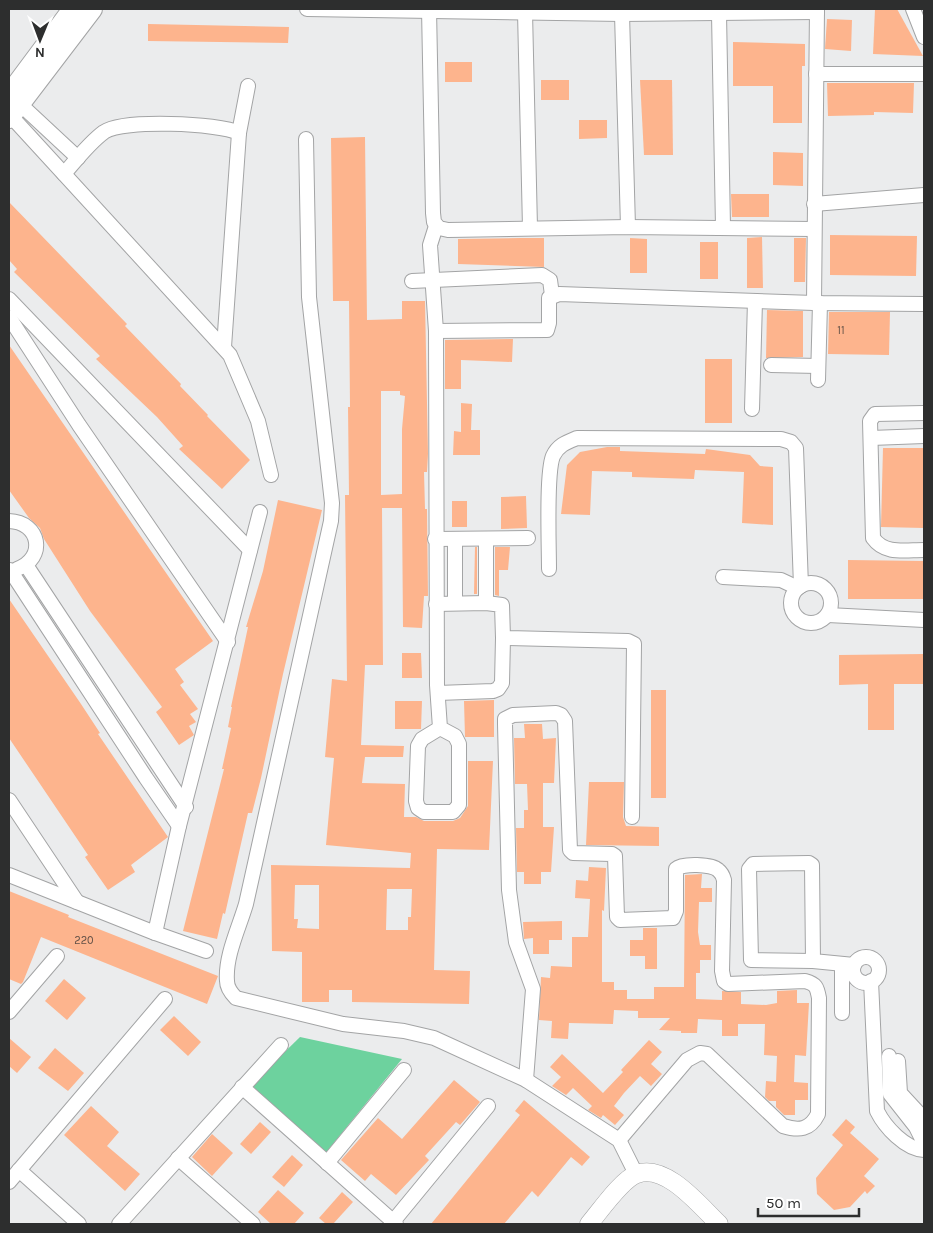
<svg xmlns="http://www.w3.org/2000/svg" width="933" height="1233" font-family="Karla,sans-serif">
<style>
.green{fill:#6dd29e}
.building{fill:#fdb48d;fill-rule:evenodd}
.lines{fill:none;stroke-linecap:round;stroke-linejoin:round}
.minor-casing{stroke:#a3a4a5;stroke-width:16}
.tertiary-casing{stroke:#a3a4a5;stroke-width:19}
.secondary-casing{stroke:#a3a4a5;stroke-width:22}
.minor{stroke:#fff;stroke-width:14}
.tertiary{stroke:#fff;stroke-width:18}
.secondary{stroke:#fff;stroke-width:20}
.labels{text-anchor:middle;stroke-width:4;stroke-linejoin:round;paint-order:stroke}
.number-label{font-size:11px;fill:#615046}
</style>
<rect width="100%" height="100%" fill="#ebeced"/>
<!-- green -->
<polygon class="green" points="300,1037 402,1059 324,1155 249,1087"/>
<!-- building -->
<g class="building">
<polygon points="875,9 897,9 923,56 873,54"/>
<polygon points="827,19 852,20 851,51 825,49"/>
<polygon points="148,24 289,27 288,43 148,41"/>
<polygon points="733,42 805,44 805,66 802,66 802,123 773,123 773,86 733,86"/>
<rect x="445" y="62" width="27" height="20"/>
<rect x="541" y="80" width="28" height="20"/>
<polygon points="640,80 672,80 673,155 644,155"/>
<polygon points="827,83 914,83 913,113 874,112 874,115 828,116"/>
<polygon points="579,120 607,120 607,138 579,139"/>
<path d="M365,137L367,320L402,319V301H425L428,454L427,472H424L425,509H427L428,596H424L422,628L403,627L402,508H382L383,665H365L361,745L404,746L403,757H365L362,783L405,784L404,817H416L424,821H453L460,818L468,806V761H493L489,850L437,849L434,970L470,971L469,1004L352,1002V990H329V1002H302V952L272,951L271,865L410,868L411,853L326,845L334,758L325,757L332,679L347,681L345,495H349L348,407H350L349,301H333L331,138ZM381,391H400V395L405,396L402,429V494L381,495ZM295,885H319V929L297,928L298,919H294ZM387,889H412L411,917H408V930H386Z"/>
<polygon points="773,152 803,153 803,186 773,185"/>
<polygon points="731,194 769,194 769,217 732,217"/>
<polygon points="9,202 127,324 125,326 181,384 180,386 208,415 207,416 250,460 222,489 179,449 183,446 157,417 96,359 100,356 14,272 17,269 9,260"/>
<polygon points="830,235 917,236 916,276 830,275"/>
<polygon points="762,237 763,288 747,288 747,238"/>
<polygon points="520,238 544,238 544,267 458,264 458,239"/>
<polygon points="630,238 647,239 647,273 630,273"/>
<polygon points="794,238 806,238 805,282 794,282"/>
<rect x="700" y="242" width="18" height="37"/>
<polygon points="767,310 803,311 803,357 766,358"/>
<polygon points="829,312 890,312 889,355 828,354"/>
<polygon points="513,339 512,362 461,360 461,389 445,389 445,340"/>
<polygon points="9,345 213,641 175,669 184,682 180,685 198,709 190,714 196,722 189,726 194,735 179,745 156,712 162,707 90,611 44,539 40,528 29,518 9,490"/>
<rect x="705" y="359" width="27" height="64"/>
<polygon points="461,403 472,404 471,430 480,430 480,455 453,455 454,431 461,432"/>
<polygon points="607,447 620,447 620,451 705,454 706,449 750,455 760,466 773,467 773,525 742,523 744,472 695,470 694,479 632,477 632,472 592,471 590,515 561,514 567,465 580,452"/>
<polygon points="883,448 924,448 924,528 881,527"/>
<polygon points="526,496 527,528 501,529 501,497"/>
<polygon points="278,500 322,510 283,674 261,778 252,813 248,813 225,914 223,913 217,939 183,931 224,769 222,769 231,728 228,727 232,707 231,707 248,627 246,627 263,571"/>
<rect x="452" y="501" width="15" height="26"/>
<polygon points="475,547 477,547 477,594 474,594"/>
<polygon points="495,547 510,547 508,570 499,570 499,596 495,595"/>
<polygon points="848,560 924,561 924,599 848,599"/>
<polygon points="9,599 81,704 100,733 98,734 168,837 131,865 135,872 108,890 85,857 88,855 9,738"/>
<polygon points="402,653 421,653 422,678 402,678"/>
<polygon points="924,654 924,684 894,684 894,730 868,730 868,684 839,685 839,655"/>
<rect x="651" y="690" width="15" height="108"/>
<polygon points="494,700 494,737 465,737 464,701"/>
<polygon points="395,701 422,701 421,729 395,729"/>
<polygon points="524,724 542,724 543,739 556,738 554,783 543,783 543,827 554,827 551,872 541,872 541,884 524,884 524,872 517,872 516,828 524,828 524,810 528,810 527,784 515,784 514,738 525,738"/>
<polygon points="589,782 624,782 623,817 626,826 659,827 659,846 586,845"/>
<polygon points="589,867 606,868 604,911 602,910 602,982 614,982 614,990 627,990 627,999 654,999 654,987 684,987 685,875 702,874 701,888 712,888 712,902 699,902 698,932 700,945 711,945 711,960 700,960 700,973 696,973 696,999 722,1000 722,991 741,992 741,1004 766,1005 777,1003 777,991 797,990 797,1003 809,1003 806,1056 795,1055 794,1082 808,1083 808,1100 795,1100 795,1115 784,1115 776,1107 776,1101 769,1101 765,1097 766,1081 776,1082 777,1056 764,1055 765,1024 738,1024 738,1036 722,1036 722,1020 698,1019 697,1033 681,1033 681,1031 659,1030 670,1018 638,1018 638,1011 614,1010 613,1024 569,1023 568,1039 551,1038 552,1021 539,1020 541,977 550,978 551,966 572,967 572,937 588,937 590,899 575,898 576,880 588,881"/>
<polygon points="9,891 69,915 68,917 218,976 207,1004 41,937 23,982 21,984 9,979"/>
<polygon points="562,921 562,940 549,940 549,954 533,954 533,938 524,939 523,922"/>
<polygon points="643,928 657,928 657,969 645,969 645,956 630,956 630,940 643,940"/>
<polygon points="64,979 86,998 67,1020 45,1001"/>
<polygon points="174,1016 201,1042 188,1056 160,1030"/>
<polygon points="9,1038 31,1057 17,1073 9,1066"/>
<polygon points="649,1040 662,1052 651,1064 662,1074 651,1086 640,1076 624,1093 614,1106 624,1115 615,1125 603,1115 601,1118 588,1110 592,1106 573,1088 566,1095 552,1086 561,1077 550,1067 562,1054 603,1093 623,1072 621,1070"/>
<polygon points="55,1048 84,1073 68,1091 38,1068"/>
<polygon points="454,1080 480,1102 460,1125 456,1122 425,1156 429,1160 396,1195 371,1174 365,1181 341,1160 378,1118 402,1139"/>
<polygon points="524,1100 590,1157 582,1166 571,1157 538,1197 532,1191 504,1224 431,1224 520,1115 515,1111"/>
<polygon points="91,1106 119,1132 107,1146 140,1174 125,1191 64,1135"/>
<polygon points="846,1119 855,1127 850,1133 879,1159 864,1176 875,1186 867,1194 865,1191 850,1207 834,1210 817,1194 816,1178 843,1145 832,1135"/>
<polygon points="260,1122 271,1132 251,1154 240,1144"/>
<polygon points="212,1134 233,1153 212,1176 192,1157"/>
<polygon points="292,1155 303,1165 284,1187 272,1177"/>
<polygon points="278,1190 304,1213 294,1224 271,1224 258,1212"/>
<polygon points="342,1192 353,1202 333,1224 326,1224 319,1218"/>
</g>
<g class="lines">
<defs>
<g id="minor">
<polyline points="307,9 622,14 817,12"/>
<polyline points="429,9 433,213 434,222 439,228 448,230 628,227 814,229"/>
<polyline points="913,9 924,37"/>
<polyline points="525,12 530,228"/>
<polyline points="622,14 628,227"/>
<polyline points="719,14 723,227"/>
<polyline points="816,74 924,74"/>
<polyline points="20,104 78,158"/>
<polyline points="9,114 230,355 258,421 271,475"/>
<path d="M306,139L309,297L332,503L331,521L246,904C239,928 225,956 227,981C227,988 231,993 236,998L343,1024L404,1031L434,1038L526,1080L619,1140L636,1174"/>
<path d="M64,174C76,160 89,143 104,132C123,119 218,123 239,133L248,86"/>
<polyline points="814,204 924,195"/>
<polyline points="436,226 430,245 436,331 437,685 440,728 455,736 459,744 459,805 453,812 424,812 418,808 416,801 418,746 422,739 440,728"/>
<polyline points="412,281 542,275 550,280 552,295"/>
<polyline points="9,299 250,550"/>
<polyline points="814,303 817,9"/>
<polyline points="9,317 79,425 228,642"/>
<polyline points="436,331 547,330 549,323 549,298 559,294 814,303 924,304"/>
<polyline points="224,347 239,133"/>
<polyline points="771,365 818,366"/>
<polyline points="818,380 820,303"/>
<polyline points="752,409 755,301"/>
<path d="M924,413L875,414L870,421L873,538C885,555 905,550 924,550"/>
<polyline points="871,438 924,436"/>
<path d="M9,521C40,522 47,558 17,569"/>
<polyline points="435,539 528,538"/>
<polyline points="455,539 455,603"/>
<polyline points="486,539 486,603"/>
<polyline points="26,565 186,807"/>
<path d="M549,569C549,546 546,473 553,456C558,445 567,442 577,438L781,439L791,442L796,448L801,586"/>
<polyline points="10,570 146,778 179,826"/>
<polyline points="723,577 781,580 798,588"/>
<circle cx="811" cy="603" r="20"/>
<polyline points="436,604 486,603 502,605 503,638 628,641 634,644 632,817"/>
<polyline points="828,615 924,620"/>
<polyline points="438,693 493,691 498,689 502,683 503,638"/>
<polyline points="9,800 77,902"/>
<polyline points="9,875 155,933 206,951"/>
<polyline points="155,933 179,826 260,512"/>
<circle cx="866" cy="970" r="13"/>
<polyline points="813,961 812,865 809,863 753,864 749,869 751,960 813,961 854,965"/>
<path d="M871,981L877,1111C885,1127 905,1149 924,1150"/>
<polyline points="9,1012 57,956"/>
<polyline points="842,1013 842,964"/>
<polyline points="889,1056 890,1094 916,1127 924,1143"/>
<polyline points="898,1061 900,1093 924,1119"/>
<path d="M526,1080L533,989L516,942L509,890L505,724V719L513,715L556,713L561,715L565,721L570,850L573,853L612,854L615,856L617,917L620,920L673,918L676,911V869C682,863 712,864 718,870C722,873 723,876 724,880L722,971L724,981L728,984L805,981C816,984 817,987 819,998L818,1114C810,1130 799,1131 783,1126L707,1054L700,1053L687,1060L619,1140"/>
<polyline points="242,1087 396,1224"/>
<polyline points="178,1158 253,1224"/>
<polyline points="327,1163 404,1070"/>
<polyline points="19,1170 79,1224"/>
<polyline points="9,1182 165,999"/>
<polyline points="119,1224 281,1045"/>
<polyline points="391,1224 488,1106"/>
</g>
<path id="tertiary" d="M589,1224C600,1211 622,1179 637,1174C666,1163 700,1206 719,1224"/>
<g id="secondary">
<polyline points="9,95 73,9"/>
<polyline points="9,118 92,9"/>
</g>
</defs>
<!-- minor casing -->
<use href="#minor" class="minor-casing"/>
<!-- tertiary casing -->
<use href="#tertiary" class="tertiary-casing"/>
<!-- secondary casing -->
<use href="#secondary" class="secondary-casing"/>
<!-- minor -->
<use href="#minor" class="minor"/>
<!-- tertiary -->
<use href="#tertiary" class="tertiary"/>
<!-- secondary -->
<use href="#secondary" class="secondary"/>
</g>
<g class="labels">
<!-- number labels -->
<g class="number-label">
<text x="841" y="334">11</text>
<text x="84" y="944">220</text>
</g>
</g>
<!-- border -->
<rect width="933" height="1233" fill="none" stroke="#2d2e2e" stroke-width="20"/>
<!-- north arrow -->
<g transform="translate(40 40) rotate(181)" stroke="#ffffff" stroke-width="4" paint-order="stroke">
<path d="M0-4L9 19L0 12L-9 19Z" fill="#2d2e2e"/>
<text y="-8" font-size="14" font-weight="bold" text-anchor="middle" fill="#2d2e2e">N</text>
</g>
<!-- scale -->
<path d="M758 1208v8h101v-8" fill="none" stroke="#2d2e2e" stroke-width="2.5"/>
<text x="766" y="1208" font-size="15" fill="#2d2e2e" stroke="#ffffff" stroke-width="4" paint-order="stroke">50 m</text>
</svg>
